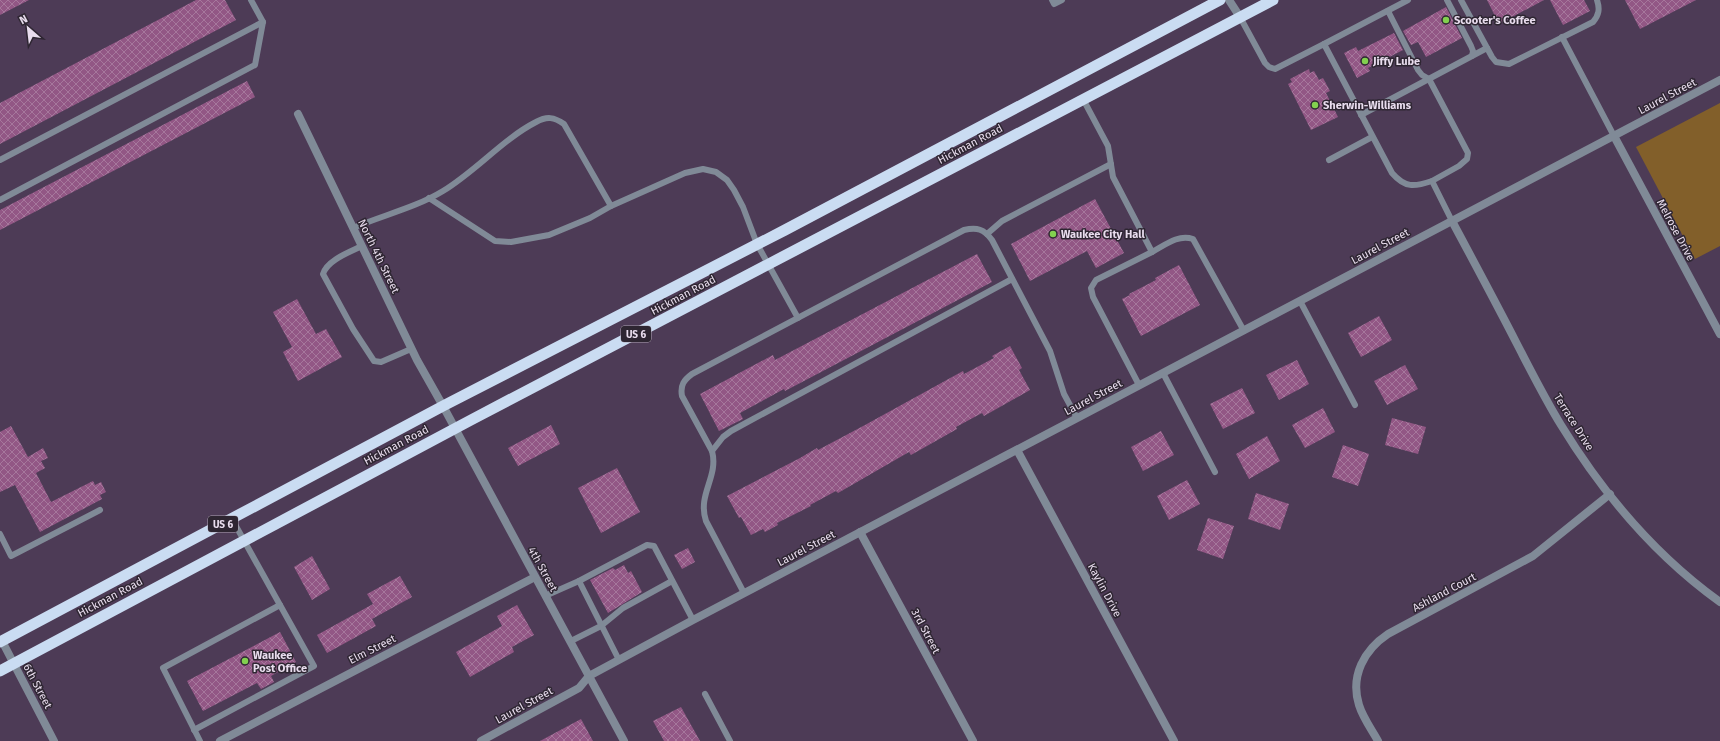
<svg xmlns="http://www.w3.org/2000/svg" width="1720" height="741" font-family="'Fira Sans',sans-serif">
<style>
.park{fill:#825f2a}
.building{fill:url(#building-cross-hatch)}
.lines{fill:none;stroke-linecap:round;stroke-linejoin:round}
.service{stroke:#808a97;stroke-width:6}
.minor{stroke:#808a97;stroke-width:8}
.tertiary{stroke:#808a97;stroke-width:8}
.trunk{stroke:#cadcf2;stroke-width:11}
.poi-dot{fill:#82d04f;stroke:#2e2632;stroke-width:1.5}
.labels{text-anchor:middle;stroke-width:3;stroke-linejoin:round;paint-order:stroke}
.shield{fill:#2e2632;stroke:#b1a6b6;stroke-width:1}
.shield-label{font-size:10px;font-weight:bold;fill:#e9ddee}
.poi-label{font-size:11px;font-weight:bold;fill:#e9ddee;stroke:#2e2632;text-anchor:start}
.street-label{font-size:11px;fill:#e9ddee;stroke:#2e2632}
</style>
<defs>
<pattern id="building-cross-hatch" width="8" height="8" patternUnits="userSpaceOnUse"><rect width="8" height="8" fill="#925785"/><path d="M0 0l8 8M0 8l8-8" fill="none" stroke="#a6779c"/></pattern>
</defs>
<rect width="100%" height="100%" fill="#4d3b56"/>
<!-- park -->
<polygon class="park" points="1720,103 1720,246 1695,259 1636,147"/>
<!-- building -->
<g class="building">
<polygon points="0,0 29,0 0,15"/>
<polygon points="196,0 225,0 236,20 0,144 0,103"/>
<polygon points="1487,0 1544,0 1499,24"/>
<polygon points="1550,0 1584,0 1590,11 1563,25"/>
<polygon points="1625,0 1696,0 1640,29"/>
<polygon points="1446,7 1462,38 1426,57 1418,42 1411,45 1403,31"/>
<polygon points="1394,33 1403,50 1368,68 1370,71 1357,78 1344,53 1356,47 1358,51"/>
<polygon points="1309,69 1310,73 1314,71 1319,80 1323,78 1330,91 1326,93 1338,117 1311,130 1288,84 1292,82 1290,79"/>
<polygon points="247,81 255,97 0,230 0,210"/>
<polygon points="1095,199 1124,253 1096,268 1087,251 1030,281 1011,244"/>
<polygon points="977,254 992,282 785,391 784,389 740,413 743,419 719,431 700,394 773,355 775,360"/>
<polygon points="1179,265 1200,305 1141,336 1122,299 1130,295 1129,294 1156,280 1155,278"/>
<polygon points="297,299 316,334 326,329 342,357 298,381 283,352 292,347 273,312"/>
<polygon points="1379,316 1392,340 1361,357 1348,333"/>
<polygon points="1010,346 1022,368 1019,370 1030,390 984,416 982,413 956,427 957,429 911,455 909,452 838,493 836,491 810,505 811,506 777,523 778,525 765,532 763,529 751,535 741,517 739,518 727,496 800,458 817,448 818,450 865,425 963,371 964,374 994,358 992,356"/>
<polygon points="1297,360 1309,384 1279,400 1266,375"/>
<polygon points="1405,365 1418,389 1387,405 1374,381"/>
<polygon points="1242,388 1255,413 1223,429 1210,404"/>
<polygon points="1323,408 1335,432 1305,448 1292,425"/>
<polygon points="1392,418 1426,427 1418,454 1385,445"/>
<polygon points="551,425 560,444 518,466 508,448"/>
<polygon points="11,426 28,457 43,448 48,458 41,461 45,468 36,473 51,502 93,481 95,485 101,482 106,492 100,495 102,499 40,532 15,485 0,492 0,432"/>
<polygon points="1161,431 1174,455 1143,471 1131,447"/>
<polygon points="1267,436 1280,461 1249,479 1236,454"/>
<polygon points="1343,445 1369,454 1358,486 1332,477"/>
<polygon points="617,468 640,512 601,533 578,488"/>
<polygon points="1187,480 1200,504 1169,520 1157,496"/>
<polygon points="1256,493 1289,504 1280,530 1248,519"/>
<polygon points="1208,518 1234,526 1223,559 1197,550"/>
<polygon points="688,548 695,562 682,569 674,555"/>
<polygon points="312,556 330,589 312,600 294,567"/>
<polygon points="624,565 628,573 631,571 642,592 608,613 590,580 613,568 615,570"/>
<polygon points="400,576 412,597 372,619 376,626 327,653 317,635 373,604 367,594"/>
<polygon points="517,605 534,635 512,647 514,652 470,677 456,652 502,626 497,616"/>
<polygon points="280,632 296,662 271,676 274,682 261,689 257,683 203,711 187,681"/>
<polygon points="681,707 700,741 664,741 653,721"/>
<polygon points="581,719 593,741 540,741"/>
</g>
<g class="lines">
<!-- service -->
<g class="service">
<polyline points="1052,0 1054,4 1062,0"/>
<polyline points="1447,0 1471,46 1473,51 1472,56"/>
<path d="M1461,0L1492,57L1496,62L1509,64L1593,22C1599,15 1600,9 1597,0"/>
<polyline points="1388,11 1418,70 1422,75 1429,79 1468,153 1467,159 1459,166 1432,181"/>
<path d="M1240,17L1265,63L1269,67L1275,69L1324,44L1392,173C1405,188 1414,187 1432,181L1452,221"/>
<polyline points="1562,37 1614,136"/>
<polyline points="1324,44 1408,0"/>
<path d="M1083,99L1108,146L1113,177L1152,252C1165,245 1178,234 1193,239L1244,331"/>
<polyline points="1361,115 1487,48"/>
<polyline points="0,160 263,22 251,0"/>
<polyline points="1329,160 1372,137"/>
<polyline points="429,198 495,241 511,242 549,235 590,218 611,206 685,173 703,169 716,172 727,180 734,190 743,207 757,244 798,318"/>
<polyline points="0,200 255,65 263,22"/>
<path d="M353,228C383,215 415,208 443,191C476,171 503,139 536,122C547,116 554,117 564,124L611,206"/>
<polyline points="987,234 1002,221 1111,164"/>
<path d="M362,246C350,252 327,260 323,274L353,329L374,361L381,362L411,349"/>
<polyline points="1300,301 1355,405"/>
<polyline points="1163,373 1215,472"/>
<polyline points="1139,385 1093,297 1091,288 1096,280 1152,252"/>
<polyline points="712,451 723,437 731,431 1012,279"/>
<polyline points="0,534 11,556 100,510"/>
<path d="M744,593L706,521C697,494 719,477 712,451L682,396C680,385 684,380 692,374L964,230C977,227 984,229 992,240L1050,351L1064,394L1077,418"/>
<polyline points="545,596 579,581"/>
<polyline points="571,641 601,626 623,608 672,581"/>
<polyline points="619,660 579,581 647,545 654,546 693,620"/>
<polyline points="705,694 730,741"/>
<polyline points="194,730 314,666 280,605"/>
<polyline points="200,741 163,668 280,605 232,519"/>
</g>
<!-- minor -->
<g class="minor">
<polyline points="298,114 417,360 443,406 624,741"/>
<polyline points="1614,136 1720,334"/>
<path d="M1452,221C1474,262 1496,303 1517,344C1531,371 1545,399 1561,425C1602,492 1656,556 1720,602"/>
<polyline points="1017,450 1174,741"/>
<polyline points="860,532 973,741"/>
<polyline points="220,741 535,577"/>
<polyline points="481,741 579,688 589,676 693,620 1720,80"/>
<path d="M1378,741C1372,730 1363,718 1359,705C1350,676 1364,650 1388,634L1533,556L1610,494"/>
</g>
<!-- tertiary -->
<g class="tertiary">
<polyline points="1229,0 1240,17"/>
<polyline points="2,641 54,741"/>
</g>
<!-- trunk -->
<g class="trunk">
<polyline points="0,642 443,406 785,230 1220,0"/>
<polyline points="0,671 471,420 1273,0"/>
</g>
</g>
<!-- markers -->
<g class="poi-dot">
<circle cx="1446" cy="20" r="4"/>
<circle cx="1365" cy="61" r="4"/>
<circle cx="1315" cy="105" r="4"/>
<circle cx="1053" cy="234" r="4"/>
<circle cx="245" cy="661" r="4"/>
</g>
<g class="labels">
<!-- shield labels -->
<g class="shield">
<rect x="621" y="326" width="30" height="16" rx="3"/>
<rect x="208" y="516" width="30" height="16" rx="3"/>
</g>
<g class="shield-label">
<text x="636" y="338">US 6</text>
<text x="223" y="528">US 6</text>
</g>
<!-- poi labels -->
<g class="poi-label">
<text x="1454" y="24">Scooter's Coffee</text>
<text x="1373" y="65">Jiffy Lube</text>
<text x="1323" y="109">Sherwin-Williams</text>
<text x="1061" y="238">Waukee City Hall</text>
<text x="253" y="659">Waukee<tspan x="253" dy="13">Post Office</tspan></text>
</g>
<!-- street labels -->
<g class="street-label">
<text transform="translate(1667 96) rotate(-28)" y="4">Laurel Street</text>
<text transform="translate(970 144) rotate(-28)" y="4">Hickman Road</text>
<text transform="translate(1676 230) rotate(62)" y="4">Melrose Drive</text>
<text transform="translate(1380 246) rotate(-28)" y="4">Laurel Street</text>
<text transform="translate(379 256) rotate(64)" y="4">North 4th Street</text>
<text transform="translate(683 295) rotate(-28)" y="4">Hickman Road</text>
<text transform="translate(1093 397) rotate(-28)" y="4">Laurel Street</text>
<text transform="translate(1574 422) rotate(58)" y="4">Terrace Drive</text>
<text transform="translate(396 445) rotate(-28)" y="4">Hickman Road</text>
<text transform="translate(806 548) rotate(-28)" y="4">Laurel Street</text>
<text transform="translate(543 569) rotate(61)" y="4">4th Street</text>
<text transform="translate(1105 590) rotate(62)" y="4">Kaylin Drive</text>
<text transform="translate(1444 592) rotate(-28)" y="4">Ashland Court</text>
<text transform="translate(110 597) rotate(-28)" y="4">Hickman Road</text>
<text transform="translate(926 631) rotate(62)" y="4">3rd Street</text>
<text transform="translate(372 649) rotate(-27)" y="4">Elm Street</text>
<text transform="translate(38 686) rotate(62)" y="4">6th Street</text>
<text transform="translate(524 705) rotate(-29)" y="4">Laurel Street</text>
</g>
</g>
<!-- north arrow -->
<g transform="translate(28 28) rotate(332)" stroke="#2e2632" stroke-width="3" paint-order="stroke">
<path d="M0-3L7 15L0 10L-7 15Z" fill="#e9ddee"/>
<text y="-6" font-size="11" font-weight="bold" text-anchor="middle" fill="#e9ddee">N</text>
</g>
</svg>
